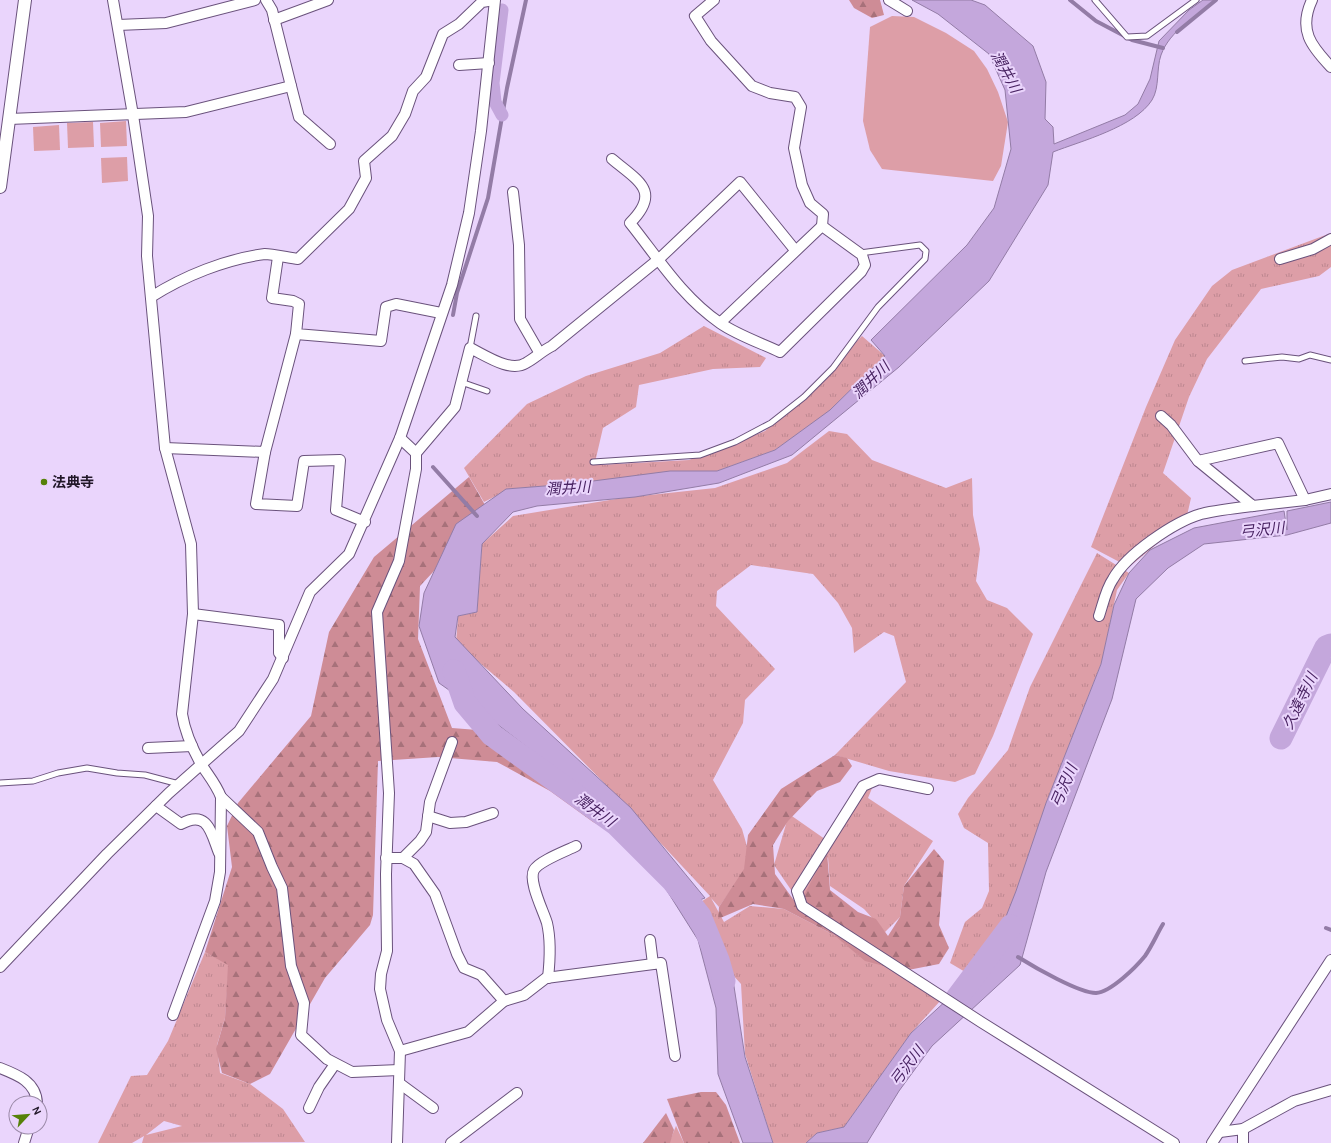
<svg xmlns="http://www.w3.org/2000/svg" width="1331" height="1143" font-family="Karla,'Noto Sans JP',sans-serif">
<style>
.grass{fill:url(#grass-tufts);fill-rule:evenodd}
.forest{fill:url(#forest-firs)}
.pitch{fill:#dd9ea7}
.water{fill:#c4a7dc;stroke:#937ca6}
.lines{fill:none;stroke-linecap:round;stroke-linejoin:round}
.stream{stroke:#937ca6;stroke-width:4}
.canal{stroke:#c4a7dc;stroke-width:13}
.river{stroke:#c4a7dc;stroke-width:23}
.service-casing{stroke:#6a527c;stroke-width:7}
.minor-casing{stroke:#6a527c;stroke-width:12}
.tertiary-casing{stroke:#6a527c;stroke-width:14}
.service{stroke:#fff;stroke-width:5}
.minor{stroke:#fff;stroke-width:10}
.tertiary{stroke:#fff;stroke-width:12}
.poi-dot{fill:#568109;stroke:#ead5fc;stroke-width:1.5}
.labels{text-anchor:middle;stroke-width:4;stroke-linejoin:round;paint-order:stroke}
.poi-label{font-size:14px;font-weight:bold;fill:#211728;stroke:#ead5fc;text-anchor:start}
.water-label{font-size:15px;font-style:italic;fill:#492362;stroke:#ead5fc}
</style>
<defs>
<pattern id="grass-tufts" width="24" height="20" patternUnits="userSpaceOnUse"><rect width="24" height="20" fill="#dd9ea7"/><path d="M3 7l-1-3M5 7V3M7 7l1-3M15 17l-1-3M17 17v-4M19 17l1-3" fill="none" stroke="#bd8790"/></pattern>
<pattern id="forest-firs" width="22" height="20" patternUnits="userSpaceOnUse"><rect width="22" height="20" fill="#ce8c96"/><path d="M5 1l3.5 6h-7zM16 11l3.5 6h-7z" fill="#a7717a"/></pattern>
</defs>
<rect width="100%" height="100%" fill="#ead5fc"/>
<!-- grass -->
<g class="grass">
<polygon points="1331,233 1331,267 1319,276 1261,289 1207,359 1189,397 1163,473 1191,498 1186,520 1129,567 1091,547 1146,407 1175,340 1212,286 1232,270"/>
<polygon points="704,326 766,358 760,367 713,369 639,385 636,407 603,428 596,458 599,465 689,460 765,431 862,336 885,356 827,413 775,450 717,471 510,489 484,502 464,468 527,404 586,376 660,353"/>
<polygon points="829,431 847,434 872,460 946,488 972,478 973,515 980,549 976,581 987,600 1007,608 1033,634 993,736 975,774 955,782 889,771 835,755 906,682 894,636 884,632 854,653 852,628 838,603 813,574 751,565 717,591 716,606 775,669 745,700 743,723 713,780 742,829 750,857 742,874 719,907 711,898 724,922 750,906 784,909 834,935 941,1000 911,1033 844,1127 817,1133 806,1143 773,1143 745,1054 741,984 722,963 693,907 710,896 612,791 514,692 456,643 458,616 477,612 482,544 513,516 622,498 715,488 787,463"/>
<polygon points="1097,553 1129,573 1117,590 1102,661 1062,763 1020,894 972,976 950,963 965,922 982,908 989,891 988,843 964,828 958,814 968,798 1008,750 1030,687"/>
<polygon points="875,781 868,798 933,841 904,886 900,917 885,932 864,909 830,886 828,857 802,906 774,865 789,814 832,844 843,809"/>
<path d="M205,952L229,964L225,1018L217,1045L220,1073L250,1084L283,1109L305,1142L142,1143L144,1136L132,1143H98L131,1076L147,1075L168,1041ZM164,1121L182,1126L146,1135Z"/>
<polygon points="676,1126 684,1143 669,1143"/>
</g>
<!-- forest -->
<g class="forest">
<polygon points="849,0 880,0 884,15 872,18 854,8"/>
<polygon points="469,477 489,512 420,586 418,639 452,728 516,733 619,807 620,837 593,822 550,791 497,762 438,757 378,761 373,915 370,925 325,978 270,1074 250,1084 222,1073 216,1049 225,1018 228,965 205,952 232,867 227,826 238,803 311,716 329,632 374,557"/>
<polygon points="835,755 847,758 852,766 840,782 817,791 788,821 773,845 775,874 798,906 827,852 830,890 858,912 876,919 888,936 900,917 904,886 934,849 944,861 939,925 949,948 939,964 903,971 865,961 834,935 784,909 753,904 718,919 719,907 744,869 748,835 781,789"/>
<polygon points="701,1092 716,1092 726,1105 740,1143 684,1143 667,1099"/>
<polygon points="666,1113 674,1130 670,1143 643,1143"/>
</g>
<!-- pitch -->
<g class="pitch">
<polygon points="892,16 914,17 946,33 974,51 987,69 998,92 1008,122 1001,166 993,181 882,169 870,150 863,121 870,27"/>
<polygon points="126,121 127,146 101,147 100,123"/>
<polygon points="93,122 94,147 68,148 67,123"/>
<polygon points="59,125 60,150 34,151 33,127"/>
<polygon points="127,157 128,181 102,183 101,158"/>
</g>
<!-- water -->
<g class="water">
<path d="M912,0H971L985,5L1033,46L1046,82L1045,119L1053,127L1054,144L1125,115L1138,104L1150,79L1159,41L1189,10L1203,0H1217C1197,16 1170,30 1161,55C1156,69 1160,87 1152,100C1135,127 1081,141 1053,152L1048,185L989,281L899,367L792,455L719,483L635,497L537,506L513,512L482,544L477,612L458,616L455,637L523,709L631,808L705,898L692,903L659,868L733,980L745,1057L773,1143H743L718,1074L716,1008L698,940L623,821L493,721L439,683L419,626L424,593L456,524L506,489L570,484L670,471H717L775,450L830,410L885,356L871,340L967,245L994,208L1011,149L1005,90L989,54L938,14Z"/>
<polygon points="1331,502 1331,523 1287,535 1204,544 1168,568 1136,599 1112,699 1046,872 1020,965 932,1046 899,1091 867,1143 806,1143 817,1133 844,1127 911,1033 988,962 1016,891 1046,803 1101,664 1114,605 1129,573 1150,550 1194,528 1284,511 1287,530 1287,511"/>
</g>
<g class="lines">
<!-- stream -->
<g class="stream">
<polyline points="1070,0 1096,21 1132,40 1163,48"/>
<polyline points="1177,32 1216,0"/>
<polyline points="453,315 457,293 488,198 507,88 526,0"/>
<polyline points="433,467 477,516"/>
<polyline points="1326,928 1331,930"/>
<path d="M1018,957C1034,967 1079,993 1096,993C1111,992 1136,967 1145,956C1152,946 1157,934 1163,924"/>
</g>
<!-- canal -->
<polyline class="canal" points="502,10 493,83 495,102 502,115"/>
<!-- river -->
<g class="river">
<polyline points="454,671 465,703 492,735 617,825 672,880 700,916 718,960 724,981"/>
<polyline points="1281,738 1326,647 1331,645"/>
<polyline points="957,998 1011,926"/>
</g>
<defs>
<g id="service">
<polyline points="1095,0 1127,37 1147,36 1196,0"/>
<polyline points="470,348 476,316"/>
<polyline points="1245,361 1282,357 1299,359 1310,355 1331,360"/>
<polyline points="461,382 487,391"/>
<polyline points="593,462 700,455 735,442 771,423 804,397 833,368 878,307 925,259 926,251 920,245 860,253"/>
<polyline points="0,783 33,781 58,773 87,768 117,773 145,775 179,784"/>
</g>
<g id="minor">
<path d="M113,0L133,115L148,216L147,256L165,448L191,544L193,614L182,714C185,733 192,748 201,764C208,775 216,784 221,797L220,872L215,901L173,1015"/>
<polyline points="714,0 695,16 711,41 752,86 770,93 795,97 801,107 794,148 802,185 810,203 823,214 822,226"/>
<polyline points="889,0 907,11"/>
<path d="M1312,0C1298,30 1311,46 1331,67"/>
<polyline points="274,20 328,0"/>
<polyline points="118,25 166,23 255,0"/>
<polyline points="459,65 489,63"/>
<polyline points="291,86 299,117 330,144"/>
<polyline points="9,119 186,112 291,86 272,10 266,0"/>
<path d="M612,159C638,181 662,191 630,223C658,258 682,297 720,323C737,335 761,343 780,352L861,272L865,265L862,255L822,226L720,323"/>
<polyline points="513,192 519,245 520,319 539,352"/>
<polyline points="278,257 272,298 293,301 299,304 296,334 381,341 386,307 396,304 441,313"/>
<polyline points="1280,259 1313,249 1331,239"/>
<path d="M151,297C184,276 226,259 265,254C272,254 290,258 298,259L349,209L366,178L364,161L392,136L405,114L413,91L426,77L443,34L459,24L482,2L494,0"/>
<polyline points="1161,416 1171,425 1198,461 1253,506 1305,500 1331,494"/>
<polyline points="165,448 265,452 296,334"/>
<polyline points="265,452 256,504 297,506 304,461 340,460 336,510 365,522"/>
<path d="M416,453L455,407L470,348C485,355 510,373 526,363C535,358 542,351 552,346L659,259L740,182L795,250"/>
<polyline points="1198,461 1278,443 1305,500"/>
<polyline points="193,614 279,625 279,653 283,658"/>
<path d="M1099,616C1103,604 1106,589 1113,579C1127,554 1174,522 1201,514C1218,510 1236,508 1253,506"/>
<polyline points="148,748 192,746"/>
<polyline points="928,789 879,779 863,786 797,891 802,906 981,1022 1174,1143"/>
<polyline points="221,797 258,832 272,867 282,888 291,966 304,1003 301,1035 327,1059 352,1072 399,1070"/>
<path d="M156,806L181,824C208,809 211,833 219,853"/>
<polyline points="428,816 450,823 466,822 493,813"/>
<polyline points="386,858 403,858 414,864 435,894 457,954 464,968 481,975 504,1001"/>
<polyline points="403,858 420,841 426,832 430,802 452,742"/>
<polyline points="650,940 653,964"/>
<polyline points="0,967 107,854 169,793 239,731 273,679 310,592 349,554 400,438 452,285 469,213 481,131 495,0"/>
<path d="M548,978C550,960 551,940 547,923C543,910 528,881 534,870C539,861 566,851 576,846"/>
<polyline points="400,1051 468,1032 504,1001 524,995 546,978 661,963 675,1056"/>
<path d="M0,1068C18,1075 36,1082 37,1103"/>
<polyline points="399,1083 433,1108"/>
<polyline points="309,1108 319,1087 335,1064"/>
<polyline points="1243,1129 1243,1143"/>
<polyline points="1220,1132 1243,1129 1294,1101 1331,1090"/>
<polyline points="24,1143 29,1127"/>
<polyline points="397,1143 400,1051 387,1020 380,989 381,974 387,951 386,874 389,793 377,612 399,561 416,469 416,453 400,438"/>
<polyline points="451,1143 517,1093"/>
<polyline points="1212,1143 1331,960"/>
</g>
<polyline id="tertiary" points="0,187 25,0"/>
</defs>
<!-- service casing -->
<use href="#service" class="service-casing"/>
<!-- minor casing -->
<use href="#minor" class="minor-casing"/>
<!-- tertiary casing -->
<use href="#tertiary" class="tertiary-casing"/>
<!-- service -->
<use href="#service" class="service"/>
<!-- minor -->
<use href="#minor" class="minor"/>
<!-- tertiary -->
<use href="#tertiary" class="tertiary"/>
</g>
<!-- markers -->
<circle class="poi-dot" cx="44" cy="482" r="4"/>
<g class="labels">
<!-- poi labels -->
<g class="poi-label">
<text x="52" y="487">法典寺</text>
</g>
<!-- water labels -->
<g class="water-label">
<text transform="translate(1006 72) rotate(61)" y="5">潤井川</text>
<text transform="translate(871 380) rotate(-44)" y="5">潤井川</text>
<text transform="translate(568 488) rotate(-3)" y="5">潤井川</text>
<text transform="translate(1262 530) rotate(-6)" y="5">弓沢川</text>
<text transform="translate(1300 701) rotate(-64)" y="5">久遠寺川</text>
<text transform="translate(1064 786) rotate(-67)" y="5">弓沢川</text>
<text transform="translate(595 810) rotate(36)" y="5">潤井川</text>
<text transform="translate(907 1066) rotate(-53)" y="5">弓沢川</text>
</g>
</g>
<!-- north arrow -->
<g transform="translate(28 1115) rotate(64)"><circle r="19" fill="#ead5fc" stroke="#9a89a7"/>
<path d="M0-3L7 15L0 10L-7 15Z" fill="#568109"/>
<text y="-6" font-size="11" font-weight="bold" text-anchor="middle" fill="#211728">N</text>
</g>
</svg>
